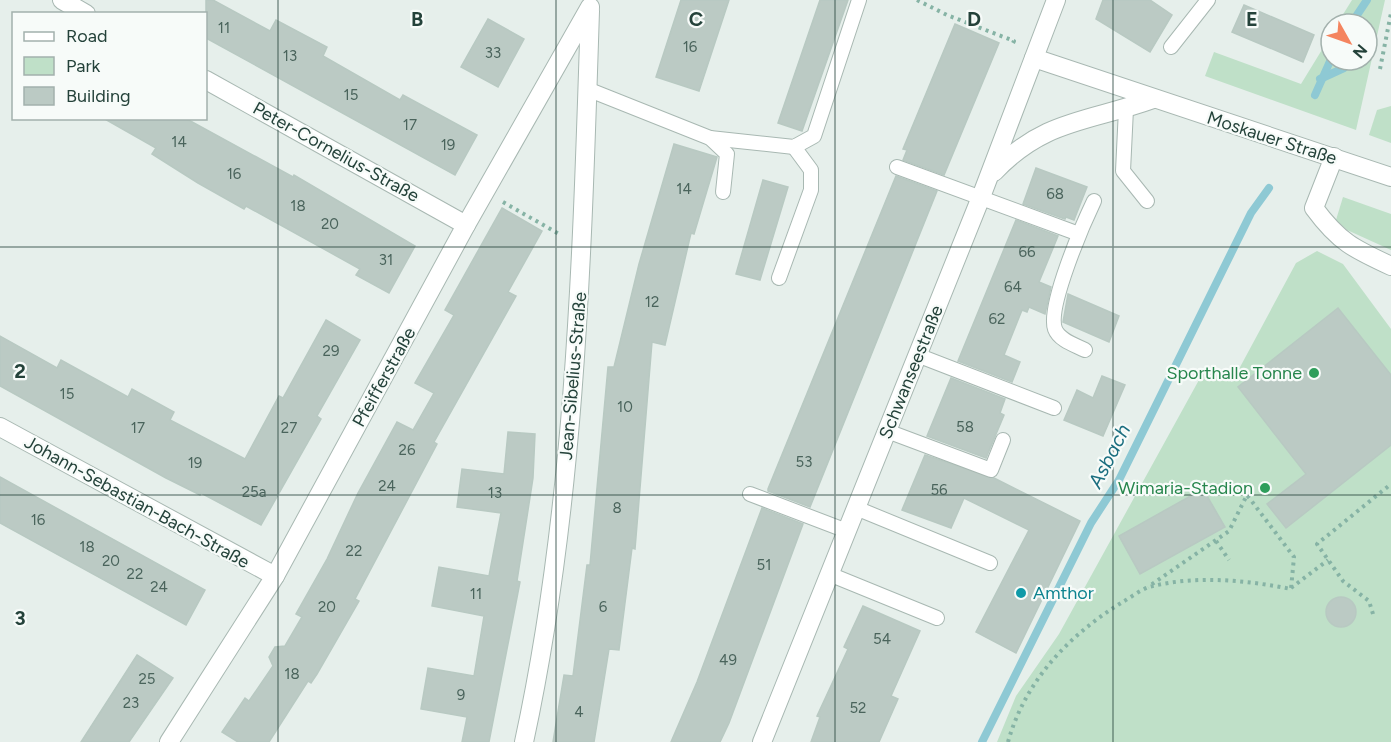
<svg xmlns="http://www.w3.org/2000/svg" width="1391" height="742" font-family="Figtree,sans-serif">
<style>
.green{fill:#bfe0c8}
.lines{fill:none;stroke-linecap:round;stroke-linejoin:round}
.stream{stroke:#8ec9d4;stroke-width:8}
.building{fill:#bbcac4;stroke:#b8c9c2;stroke-width:1.5}
.service-casing{stroke:#a8b8b2;stroke-width:16}
.minor-casing{stroke:#a8b8b2;stroke-width:20}
.path{stroke:#86b3a5;stroke-width:4;stroke-dasharray:3 4.5;stroke-linecap:butt}
.service{stroke:#fff;stroke-width:14}
.minor{stroke:#fff;stroke-width:18}
.grid{fill:none;stroke:#24423a;stroke-width:1.5;stroke-opacity:0.55}
.leisure-dot{fill:#2e9e5b;stroke:#f7fbf9;stroke-width:2}
.culture-dot{fill:#0f9aa8;stroke:#f7fbf9;stroke-width:2}
.labels{text-anchor:middle;stroke-width:4.5;stroke-linejoin:round;paint-order:stroke}
.number-label{font-size:15px;fill:#4a645c}
.street-label{font-size:18px;fill:#24423a;stroke:#f7fbf9}
.leisure-label{font-size:18px;fill:#27864d;stroke:#f7fbf9;text-anchor:end}
.culture-label{font-size:18px;fill:#0d838f;stroke:#f7fbf9;text-anchor:start}
.water-label{font-size:20px;font-style:italic;fill:#1c6f80;stroke:#f7fbf9}
.grid-label{font-size:20px;text-anchor:middle;font-weight:bold;fill:#24423a;stroke:#f7fbf9;stroke-width:4.5;stroke-linejoin:round;paint-order:stroke}
</style>
<rect width="100%" height="100%" fill="#e6efeb"/>
<!-- green -->
<g class="green">
<polygon points="1352,0 1385,0 1356,130 1205,76 1214,52 1301,84 1331,35 1331,60 1367,60 1367,24 1337,24"/>
<polygon points="1391,106 1391,143 1369,135 1377,110"/>
<polygon points="1343,197 1391,214 1391,250 1347,230 1336,220"/>
<polygon points="1317,251 1343,264 1391,329 1391,742 997,742 1016,696 1059,634 1205,369 1232,382 1296,263"/>
</g>
<g class="lines">
<!-- stream -->
<g class="stream">
<polyline points="1351,24 1367,0"/>
<polyline points="1320,79 1344,68"/>
<polyline points="1315,95 1331,59"/>
<polyline points="982,742 1091,523 1119,480 1251,213 1269,188"/>
</g>
</g>
<!-- building -->
<g class="building">
<polygon points="206,0 213,0 270,31 276,20 327,47 323,56 400,100 403,95 477,135 455,175 206,38"/>
<polygon points="681,0 729,0 699,91 656,77"/>
<polygon points="820,0 848,0 802,131 778,123"/>
<polygon points="1103,0 1150,0 1172,15 1150,52 1096,19"/>
<polygon points="1244,5 1314,35 1303,62 1232,32"/>
<polygon points="488,19 524,39 498,87 461,67"/>
<polygon points="955,24 999,43 944,175 903,160 907,150 903,149"/>
<polygon points="103,118 185,118 293,177 294,175 415,246 389,293 356,275 360,269 246,206 244,209 198,183 152,154 156,148"/>
<polygon points="674,144 717,157 694,234 691,233 665,345 652,342 635,549 632,548 619,650 609,649 594,742 553,742 564,675 573,676 587,565 590,565 608,367 614,367 639,264"/>
<polygon points="1036,168 1087,187 1074,220 1066,217 1065,219 1023,204"/>
<polygon points="896,176 937,191 810,507 768,491 768,489"/>
<polygon points="763,180 788,187 760,280 736,274"/>
<polygon points="502,208 542,231 508,292 516,296 434,442 437,444 355,599 359,601 317,674 311,683 308,681 269,742 238,742 222,732 245,698 249,701 273,666 269,657 275,647 285,646 302,617 296,614 327,559 358,493 397,422 413,430 434,393 415,383 454,315 445,310"/>
<polygon points="1016,220 1058,236 1039,282 1051,287 1045,314 1029,307 1027,312 1022,310 1004,355 1020,362 1012,382 958,361"/>
<polygon points="1068,294 1119,316 1109,342 1063,322"/>
<polygon points="1338,308 1391,375 1391,445 1286,528 1267,504 1306,474 1238,387"/>
<polygon points="326,320 360,340 317,416 321,419 261,525 201,493 200,495 166,478 0,386 0,336 57,368 61,360 128,397 132,389 174,412 170,420 245,459 279,396 283,398"/>
<polygon points="1102,376 1125,385 1103,436 1064,420 1077,390 1093,398"/>
<polygon points="951,378 1005,399 1000,413 1004,415 986,458 927,436"/>
<polygon points="508,432 535,434 533,478 517,581 520,582 489,742 462,742 467,717 421,709 428,668 474,676 484,616 432,606 439,567 489,576 501,513 457,507 462,469 504,474"/>
<polygon points="925,455 994,478 1080,521 1016,653 976,632 1029,530 964,498 951,528 902,510"/>
<polygon points="0,477 205,590 186,625 0,523"/>
<polygon points="1203,489 1225,527 1140,574 1119,536"/>
<polygon points="762,508 803,524 729,723 720,742 671,742 697,682"/>
<circle cx="1341" cy="612" r="15"/>
<polygon points="863,606 920,631 891,696 898,699 879,742 811,742 820,717 817,716 848,649 844,647"/>
<polygon points="137,655 173,678 129,742 81,742"/>
</g>
<g class="lines">
<defs>
<g id="service">
<polyline points="1171,47 1208,0"/>
<polyline points="587,89 710,138 727,154 723,192"/>
<polyline points="1126,109 1123,171 1147,201"/>
<polyline points="710,138 794,147 814,136 859,0"/>
<polyline points="897,167 1079,234"/>
<polyline points="779,278 811,190 811,170 794,147"/>
<path d="M1085,350C1075,345 1059,340 1055,329C1047,307 1083,224 1094,201"/>
<polyline points="917,355 1054,408"/>
<polyline points="887,431 991,470 1003,440"/>
<polyline points="750,494 847,531"/>
<polyline points="856,508 990,563"/>
<polyline points="829,574 937,618"/>
</g>
<g id="minor">
<polyline points="62,0 86,14"/>
<polyline points="1034,58 1391,177"/>
<polyline points="206,80 466,225"/>
<path d="M1334,157L1314,208C1339,242 1354,249 1391,266"/>
<path d="M994,172C1044,119 1089,122 1153,99"/>
<polyline points="0,427 275,576"/>
<polyline points="169,742 275,576 466,225 590,7"/>
<path d="M524,742C576,502 582,255 590,11"/>
<polyline points="762,742 981,197 1056,0"/>
</g>
</defs>
<!-- service casing -->
<use href="#service" class="service-casing"/>
<!-- minor casing -->
<use href="#minor" class="minor-casing"/>
<!-- path -->
<g class="path">
<polyline points="917,0 947,15 1014,41 1013,43"/>
<polyline points="1380,69 1391,13"/>
<polyline points="503,202 559,234"/>
<polyline points="1216,541 1229,560"/>
<polyline points="1291,588 1328,560"/>
<polyline points="1373,614 1369,601 1343,581 1317,544 1391,484"/>
<path d="M1008,742C1025,681 1068,636 1121,603C1130,598 1140,590 1149,587C1195,575 1245,580 1291,589L1294,557L1247,495L1229,531L1148,587"/>
</g>
<!-- service -->
<use href="#service" class="service"/>
<!-- minor -->
<use href="#minor" class="minor"/>
</g>
<!-- grid -->
<path class="grid" d="M278,0V742M556,0V742M835,0V742M1113,0V742M0,247H1391M0,495H1391"/>
<!-- markers -->
<g class="leisure-dot">
<circle cx="1314" cy="373" r="6"/>
<circle cx="1265" cy="488" r="6"/>
</g>
<circle class="culture-dot" cx="1021" cy="593" r="6"/>
<g class="labels">
<!-- number labels -->
<g class="number-label">
<text x="224" y="33">11</text>
<text x="690" y="52">16</text>
<text x="493" y="58">33</text>
<text x="290" y="61">13</text>
<text x="351" y="100">15</text>
<text x="410" y="130">17</text>
<text x="179" y="147">14</text>
<text x="448" y="150">19</text>
<text x="234" y="179">16</text>
<text x="684" y="194">14</text>
<text x="1055" y="199">68</text>
<text x="298" y="211">18</text>
<text x="330" y="229">20</text>
<text x="1027" y="257">66</text>
<text x="386" y="265">31</text>
<text x="1013" y="292">64</text>
<text x="652" y="307">12</text>
<text x="997" y="324">62</text>
<text x="331" y="356">29</text>
<text x="67" y="399">15</text>
<text x="625" y="412">10</text>
<text x="965" y="432">58</text>
<text x="138" y="433">17</text>
<text x="289" y="433">27</text>
<text x="407" y="455">26</text>
<text x="804" y="467">53</text>
<text x="195" y="468">19</text>
<text x="387" y="491">24</text>
<text x="939" y="495">56</text>
<text x="254" y="497">25a</text>
<text x="495" y="498">13</text>
<text x="617" y="513">8</text>
<text x="38" y="525">16</text>
<text x="87" y="552">18</text>
<text x="354" y="556">22</text>
<text x="111" y="566">20</text>
<text x="764" y="570">51</text>
<text x="135" y="579">22</text>
<text x="159" y="592">24</text>
<text x="476" y="599">11</text>
<text x="327" y="612">20</text>
<text x="603" y="612">6</text>
<text x="882" y="644">54</text>
<text x="728" y="665">49</text>
<text x="292" y="679">18</text>
<text x="147" y="684">25</text>
<text x="461" y="700">9</text>
<text x="131" y="708">23</text>
<text x="858" y="713">52</text>
<text x="579" y="717">4</text>
</g>
<!-- street labels -->
<g class="street-label">
<text transform="translate(1272 138) rotate(18)" y="6">Moskauer Straße</text>
<text transform="translate(336 152) rotate(29)" y="6">Peter-Cornelius-Straße</text>
<text transform="translate(911 372) rotate(-68)" y="6">Schwanseestraße</text>
<text transform="translate(573 376) rotate(-85)" y="6">Jean-Sibelius-Straße</text>
<text transform="translate(384 377) rotate(-61)" y="6">Pfeifferstraße</text>
<text transform="translate(137 502) rotate(29)" y="6">Johann-Sebastian-Bach-Straße</text>
</g>
<!-- leisure labels -->
<g class="leisure-label">
<text x="1302" y="379">Sporthalle Tonne</text>
<text x="1253" y="494">Wimaria-Stadion</text>
</g>
<!-- culture labels -->
<g class="culture-label">
<text x="1033" y="599">Amthor</text>
</g>
<!-- water labels -->
<g class="water-label">
<text transform="translate(1109 456) rotate(-63)" y="7">Asbach</text>
</g>
</g>
<g class="grid-label">
<text x="417" y="26">B</text>
<text x="696" y="26">C</text>
<text x="974" y="26">D</text>
<text x="1252" y="26">E</text>
<text x="20" y="378">2</text>
<text x="20" y="625">3</text>
</g>
<!-- legend -->
<rect x="12" y="12" width="195" height="108" fill="#f7fbf9" stroke="#a3b1ad" stroke-width="1.5"/>
<rect x="24" y="32" width="30" height="9" fill="#ffffff" stroke="#a3b1ad" stroke-width="1.5"/>
<text x="66" y="42" font-size="18" fill="#24423a">Road</text>
<rect x="24" y="57" width="30" height="18" fill="#bfe0c8" stroke="#a3b1ad" stroke-width="1.5"/>
<text x="66" y="72" font-size="18" fill="#24423a">Park</text>
<rect x="24" y="87" width="30" height="18" fill="#bbcac4" stroke="#a3b1ad" stroke-width="1.5"/>
<text x="66" y="102" font-size="18" fill="#24423a">Building</text>
<!-- north arrow -->
<g transform="translate(1349 42) rotate(130)"><circle r="28" fill="#f7fbf9" stroke="#a3b1ad" stroke-width="1.5"/>
<path d="M0-4.5L10 22L0 15L-10 22Z" fill="#f4845f"/>
<text y="-9" font-size="16" font-weight="bold" text-anchor="middle" fill="#24423a">N</text>
</g>
</svg>
